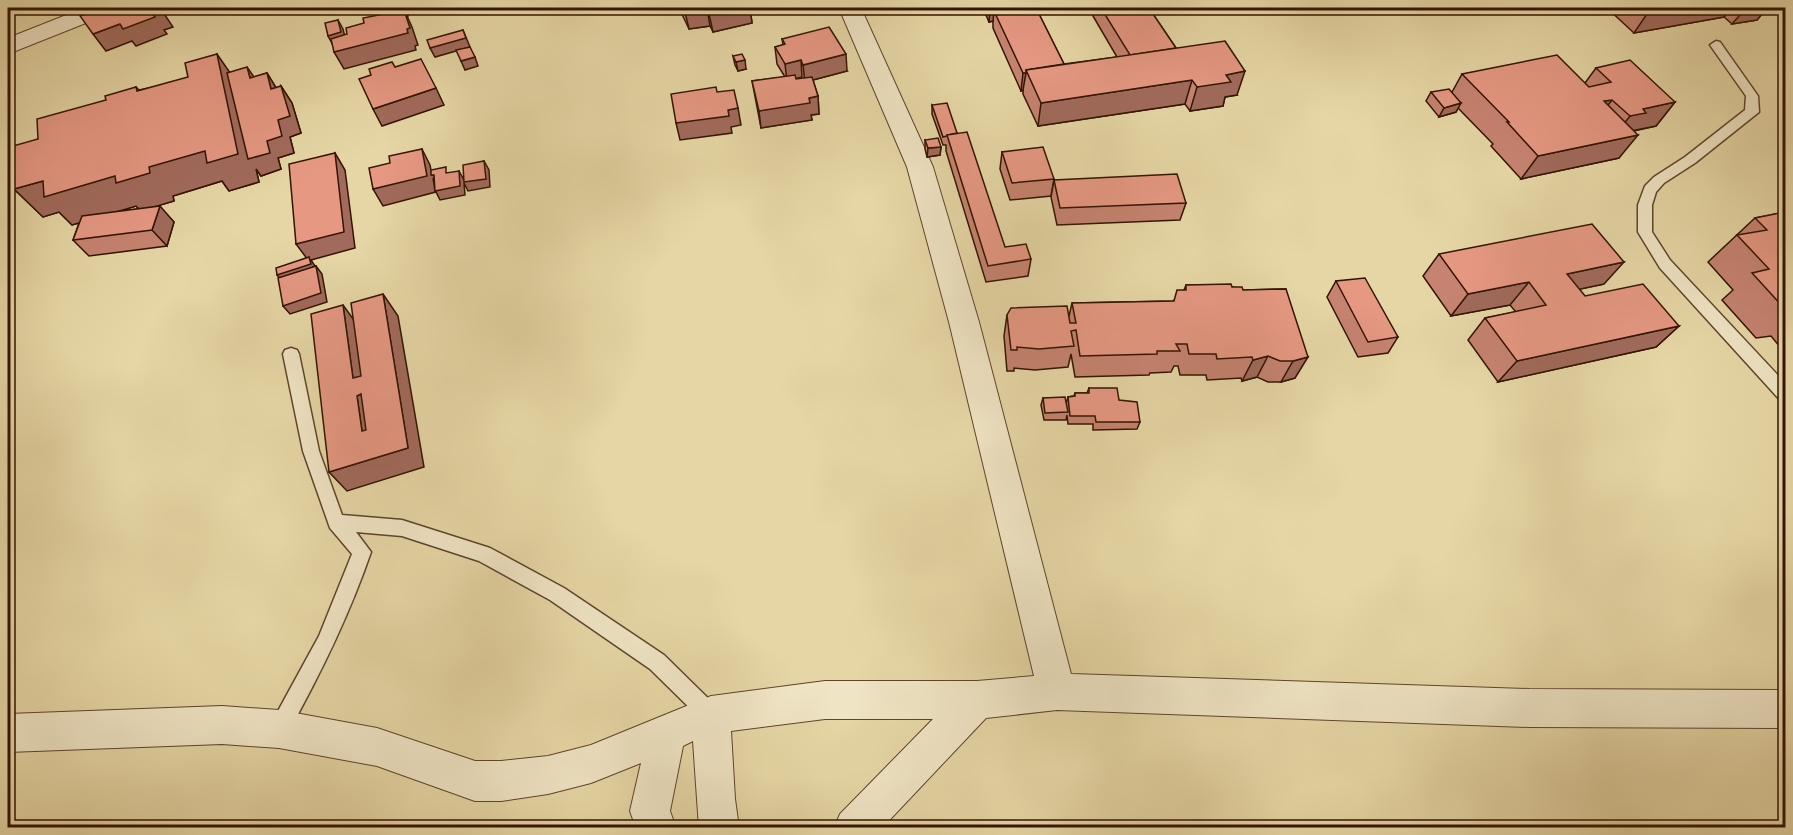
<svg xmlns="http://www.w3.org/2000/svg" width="1793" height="835" font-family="'Gentium Book Plus',serif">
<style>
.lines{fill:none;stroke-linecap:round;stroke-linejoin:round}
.service-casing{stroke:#5f442b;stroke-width:3}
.minor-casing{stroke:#5f442b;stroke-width:2}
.service{fill:#efe4c4;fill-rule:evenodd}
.minor{fill:#efe4c4;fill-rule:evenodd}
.wall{fill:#c68371;stroke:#321402;stroke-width:1.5;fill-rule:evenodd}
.shaded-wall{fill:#a16a5c;stroke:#321402;stroke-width:1.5}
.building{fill:#e69883;stroke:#321402;stroke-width:1.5;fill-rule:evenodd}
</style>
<rect width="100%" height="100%" fill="#e6d6a5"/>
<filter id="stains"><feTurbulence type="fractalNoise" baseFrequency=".00333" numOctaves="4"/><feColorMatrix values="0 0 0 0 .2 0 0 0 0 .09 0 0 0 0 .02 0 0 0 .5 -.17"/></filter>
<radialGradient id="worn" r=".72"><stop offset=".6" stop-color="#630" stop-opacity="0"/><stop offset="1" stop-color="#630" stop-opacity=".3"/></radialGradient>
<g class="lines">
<defs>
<g id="service">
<polygon points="1716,41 1720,42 1758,96 1759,112 1695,163 1664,183 1656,192 1652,205 1652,232 1670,260 1786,384 1786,402 1780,400 1660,268 1638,232 1638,205 1645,186 1654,177 1685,157 1745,110 1746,96 1710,45"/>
<path d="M291,348L297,350L299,354L319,451L342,515L402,520L490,548L564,588L664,655L718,708L721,715L718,722L711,725L704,722L650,669L550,600L479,561L402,536L356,532L371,552C349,616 319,677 286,736L279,739L272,736L269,729L272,722L319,636L352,554L330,528L303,451L283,354L285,350Z"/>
</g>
<g id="minor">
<polygon points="84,8 114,8 111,13 8,54 8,38"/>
<polygon points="839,8 861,8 933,167 979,322 1071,674 1529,689 1786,690 1786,728 1529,727 1057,710 986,718 882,828 834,828 840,814 933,719 825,719 731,731 735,799 739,828 699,828 693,741 683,746 670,811 676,828 636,828 630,811 641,763 591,783 548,794 501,801 475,801 377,766 279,748 222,744 8,752 8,714 222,706 279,710 377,728 475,761 501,761 548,756 591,745 711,696 825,681 977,681 1034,676 949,322 907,167"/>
</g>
</defs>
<!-- service casing -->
<use href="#service" class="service-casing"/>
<!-- minor casing -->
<use href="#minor" class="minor-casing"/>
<!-- service -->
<use href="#service" class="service"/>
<!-- minor -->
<use href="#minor" class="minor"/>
</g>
<!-- wall -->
<g class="wall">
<polygon points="679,8 750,8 752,23 713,32 710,26 689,29"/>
<polygon points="983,8 1036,8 1064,64 1117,57 1093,16 1094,8 1149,8 1176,48 1237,95 1225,97 1223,106 1190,111 1185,104 1038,126 1023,94 1023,90 1021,91 993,28 993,21 989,22"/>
<polygon points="1607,8 1767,8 1757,20 1732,24 1724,17 1634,33"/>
<polygon points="782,39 847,71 813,80 818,96 819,114 811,115 812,120 761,128 752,81 785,77 777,64 775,47 783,45"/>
<polygon points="733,56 746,69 738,71 735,65"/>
<polygon points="1596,68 1675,102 1656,126 1634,131 1619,158 1521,179 1491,146 1493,144 1458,108 1456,112 1439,117 1426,101 1431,92 1452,92 1462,74 1585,83"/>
<path d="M230,72L254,77L267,73L276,88L281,86L292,103L301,133L290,137L294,153L278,158L281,169L261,176L256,169L259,182L229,191L222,181L173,196L174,201L156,206L174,222L167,246L89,256L73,240L79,223L72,225L59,212L43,217L14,189L38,139L106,100L136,87L139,90ZM136,206L139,209L120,211Z"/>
<polygon points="932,105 957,133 1005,247 1031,259 1028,276 986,282 946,151 946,145 943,145 932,114"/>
<polygon points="925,140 941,147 940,155 927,157 925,149"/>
<polygon points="1002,152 1054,179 1051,196 1010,200 1000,169"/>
<polygon points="1054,180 1186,203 1180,220 1057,225 1051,197"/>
<polygon points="1785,212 1785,353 1771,336 1756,338 1722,300 1733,290 1708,262 1755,218"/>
<polygon points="1439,254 1604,284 1579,289 1585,296 1679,326 1656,347 1498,382 1468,340 1485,318 1516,312 1510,305 1451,316 1423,276"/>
<polygon points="1336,281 1398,337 1388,353 1358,357 1327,297"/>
<polygon points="1186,285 1232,287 1243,290 1286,289 1295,378 1281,382 1268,382 1257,377 1242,381 1241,378 1207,380 1206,375 1180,375 1178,366 1174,366 1171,372 1150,373 1149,375 1075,377 1071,354 1068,367 1035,370 1014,368 1014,371 1007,371 1004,336 1007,315 1069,316 1072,303 1173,301 1184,290"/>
<polygon points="1089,388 1119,400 1140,422 1137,429 1093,430 1093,424 1068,424 1067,415 1066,420 1044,420 1041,405 1043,398 1066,404 1068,397 1074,396 1075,393 1087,393"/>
</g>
<!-- shaded-wall -->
<g class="shaded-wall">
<polygon points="402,8 406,8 408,16 407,16 412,27 418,45 415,46 416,50 344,69 334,52 390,20 386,11"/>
<polygon points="707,8 710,26 689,29 685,12"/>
<polygon points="741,8 750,8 752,23 713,32 709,14"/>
<polygon points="990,8 1028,8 994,11 993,21 989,22"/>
<polygon points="1651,8 1732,8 1724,17 1634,33"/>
<polygon points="1746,8 1767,8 1757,20 1732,24"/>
<polygon points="161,9 173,27 164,30 167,34 136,46 132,41 106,51 93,34 120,24"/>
<polygon points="338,20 343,29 346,41 333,45 328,36"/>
<polygon points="463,30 470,47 435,57 430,48"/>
<polygon points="217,54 237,83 267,141 278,120 281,86 292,103 301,133 290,137 294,153 278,158 281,169 261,176 256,169 259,182 229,191 222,181 173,196 174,201 141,211 136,206 72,225 59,212 43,217 14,189 43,181 149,167"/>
<polygon points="846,54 847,71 805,82 803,65"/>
<polygon points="475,57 478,66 465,70 461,61"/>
<polygon points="745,60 746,69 738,71 736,62"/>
<polygon points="801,60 802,77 787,81 785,64"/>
<polygon points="247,67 259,84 250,78"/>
<polygon points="1245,71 1237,95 1225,97 1223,106 1190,111 1197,87 1226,75"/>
<polygon points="267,73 278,91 271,89"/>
<polygon points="1023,73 1026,73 1023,90 1021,91"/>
<polygon points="1192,80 1185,104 1038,126 1041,103"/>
<polygon points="436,88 444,105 382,126 373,109"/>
<polygon points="818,96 819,114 811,115 812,120 761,128 759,111"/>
<polygon points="1612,100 1594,123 1604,101"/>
<polygon points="1675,102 1656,126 1631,131 1611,140 1630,116 1643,109"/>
<polygon points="1461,103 1456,112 1439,117 1444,108"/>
<polygon points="738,108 741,125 731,127 732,133 680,140 676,123 728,110"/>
<polygon points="1638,135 1619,158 1521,179 1538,156"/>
<polygon points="941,147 940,155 927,157 928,148"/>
<polygon points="422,149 430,165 432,175 434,175 436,184 433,178 435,191 459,171 464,180 484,161 489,170 490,187 468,191 464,183 465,195 440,200 436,192 383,206 373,189"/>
<polygon points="335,153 345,170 355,248 311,260 315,266 284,283 277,275 308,260 296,244"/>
<polygon points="160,206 174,222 167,246 152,230"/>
<polygon points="1624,262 1604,284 1548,296 1567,274"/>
<polygon points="316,266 322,274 327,302 290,314 283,306"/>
<polygon points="1529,282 1510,305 1451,316 1468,294"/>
<polygon points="383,294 398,316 424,467 347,491 329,472 408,448"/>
<polygon points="343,305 359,327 370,399 353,378"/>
<polygon points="1679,326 1656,347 1498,382 1517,361"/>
<polygon points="1268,356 1257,377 1242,381 1253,360"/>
<polygon points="1308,357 1295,378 1281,382 1293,361"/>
<polygon points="361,394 379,451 362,431 357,396"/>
</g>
<!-- building -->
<g class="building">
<polygon points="103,8 160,8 161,9 152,13 155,17 123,29 120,24 93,34 80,16"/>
<polygon points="384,8 402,8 386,11"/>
<polygon points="683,8 741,8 709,14 707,8 685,12"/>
<polygon points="1021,8 1036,8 1064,64 1026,70 1026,73 1023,73 994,11"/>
<polygon points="1101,8 1149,8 1176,48 1130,55"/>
<polygon points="404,10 410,28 407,29 408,33 334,52 331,39 347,34 346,28 364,23 363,18"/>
<polygon points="338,20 341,32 328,36 325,23"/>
<polygon points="829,27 846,54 803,65 801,60 785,64 775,47 785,44 782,39"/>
<polygon points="463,30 466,38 430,48 427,40"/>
<polygon points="1225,41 1245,71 1226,75 1231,82 1197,87 1192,80 1041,103 1026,70"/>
<polygon points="470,47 475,57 461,61 456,50"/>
<polygon points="217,54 238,154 207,163 205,151 149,167 150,173 116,183 115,176 44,197 43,181 14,189 13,146 38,139 37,119 106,100 105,96 136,87 137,91 188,77 185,63"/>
<polygon points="742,54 745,60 736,62 733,56"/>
<polygon points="1557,55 1589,87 1611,82 1596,68 1630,60 1675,102 1643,109 1646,113 1630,116 1612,100 1604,101 1638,135 1538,156 1507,122 1509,122 1462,74"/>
<polygon points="421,59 436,88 373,109 359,79 371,75 369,69 392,62 395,67"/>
<polygon points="247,67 250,78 267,73 271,89 281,86 290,116 278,120 282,136 267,141 270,153 248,159 227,73"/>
<polygon points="795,75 796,79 812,77 818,96 809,98 810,103 759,111 752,81"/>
<polygon points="716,87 717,92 734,90 738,108 728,110 729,116 676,123 671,94"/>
<polygon points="1449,89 1461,103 1444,108 1431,92"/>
<polygon points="947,103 957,133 947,135 947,136 943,137 932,105"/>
<polygon points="967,132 1005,247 1026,244 1031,259 988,266 947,135"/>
<polygon points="938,138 941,147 928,148 925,140"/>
<polygon points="1043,147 1054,179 1012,183 1002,152"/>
<polygon points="422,149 427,176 373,189 369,168 390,163 389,156"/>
<polygon points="335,153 344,232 296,244 289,164"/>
<polygon points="484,161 486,179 464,182 463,165"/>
<polygon points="446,167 446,173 459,171 460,186 435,191 434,175 431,175 431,170"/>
<polygon points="1177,174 1186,203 1060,208 1054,180"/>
<polygon points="160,206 152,230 73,240 82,216"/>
<polygon points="1785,212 1785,309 1752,273 1769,269 1737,235 1767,230 1755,218"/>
<polygon points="1592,224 1624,262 1567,274 1585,296 1643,284 1679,326 1517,361 1485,318 1546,305 1529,282 1468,294 1439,254"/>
<polygon points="309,257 311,264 277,275 276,268"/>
<polygon points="316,266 321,293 283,306 278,278"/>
<polygon points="1365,278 1398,337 1368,342 1336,281"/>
<polygon points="1231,284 1232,287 1242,287 1243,290 1286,289 1308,357 1293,361 1280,361 1268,356 1253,360 1252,357 1217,359 1216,354 1189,354 1187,344 1176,344 1180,351 1157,351 1157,354 1080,356 1076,330 1071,331 1074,346 1039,349 1017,347 1017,350 1011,350 1007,315 1011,308 1067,306 1070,323 1076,323 1072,303 1174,301 1177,290 1186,290 1186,285"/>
<path d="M383,294L408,448L329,472L311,314L343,305L353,378L361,376L351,303ZM361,394L366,430L362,431L357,396Z"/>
<polygon points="1089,388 1117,388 1119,400 1137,402 1140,422 1096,422 1095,416 1070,416 1068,397 1075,396 1075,393 1089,393"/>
<polygon points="1065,397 1068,412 1045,413 1043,398"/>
</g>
<!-- margin -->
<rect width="1793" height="835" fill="none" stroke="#e6d6a5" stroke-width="30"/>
<rect x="9" y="9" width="1775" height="817" fill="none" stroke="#321402" stroke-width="3"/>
<rect x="15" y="15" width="1763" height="805" fill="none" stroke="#321402" stroke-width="1.5"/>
<rect width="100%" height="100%" filter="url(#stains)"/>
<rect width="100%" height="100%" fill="url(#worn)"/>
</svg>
